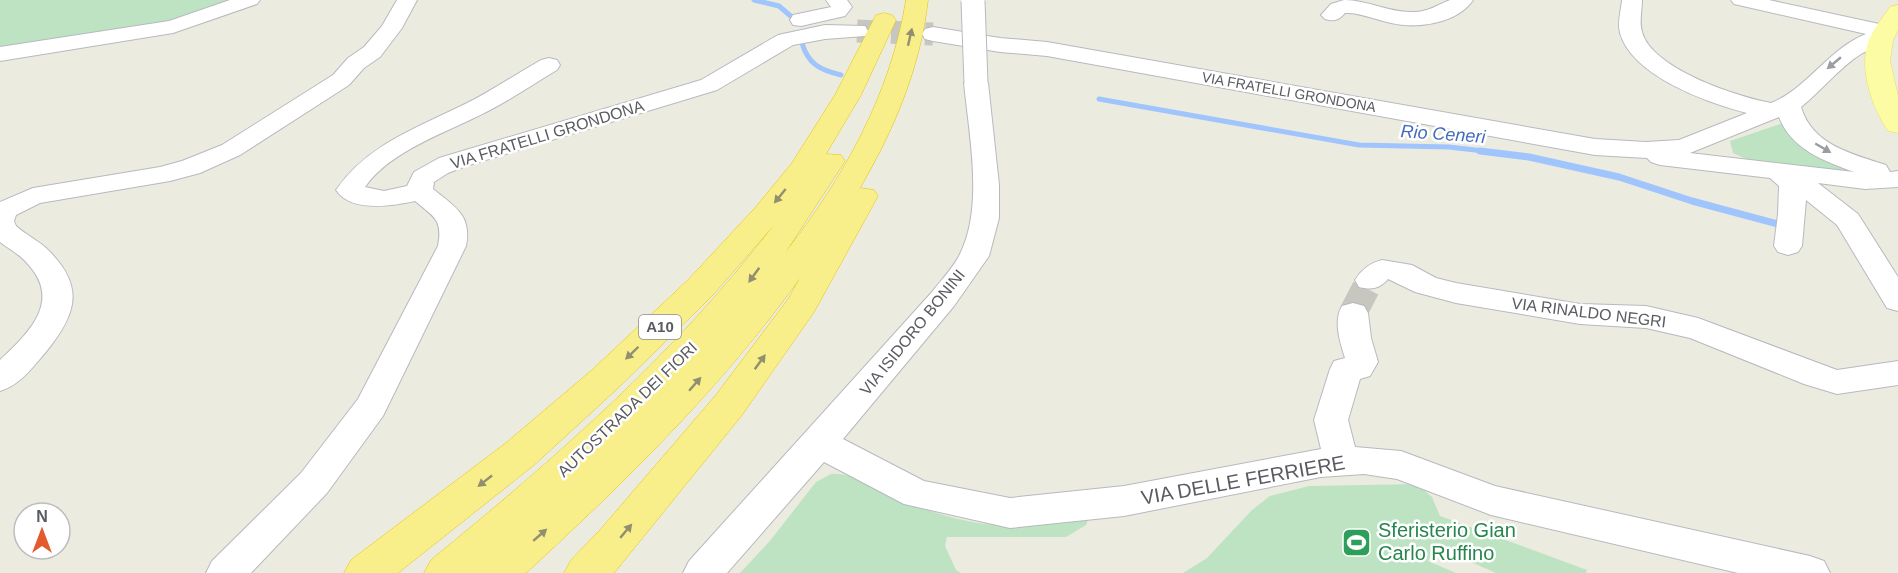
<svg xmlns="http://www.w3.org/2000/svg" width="1898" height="573" font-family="Arial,sans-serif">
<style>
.green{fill:#bde3c3}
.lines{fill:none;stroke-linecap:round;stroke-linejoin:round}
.stream-far1{stroke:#a0c5fc;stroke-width:5}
.stream{stroke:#a0c5fc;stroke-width:7}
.minor-tunnel-far1{stroke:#c7c7c0;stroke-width:23;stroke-dasharray:23 11;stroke-linecap:butt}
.minor-tunnel{stroke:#c7c7c0;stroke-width:28;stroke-dasharray:28 14;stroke-linecap:butt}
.minor-casing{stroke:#b8b9bf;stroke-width:2}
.major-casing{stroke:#ecda59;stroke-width:1}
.highway-casing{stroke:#e5c307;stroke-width:1}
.minor{fill:#fff;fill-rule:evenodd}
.major{fill:#fcfca5;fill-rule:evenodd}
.highway{fill:#f9ef8a;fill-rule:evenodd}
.minor-bridge-casing{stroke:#b8b9bf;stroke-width:25;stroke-linecap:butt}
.minor-bridge{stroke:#fff;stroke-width:23}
.oneway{fill:#918f6f}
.oneway2{fill:#9b9da0}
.labels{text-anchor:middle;stroke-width:5;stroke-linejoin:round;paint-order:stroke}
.far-street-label{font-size:14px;fill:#595b61;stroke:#fff}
.shield{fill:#fff;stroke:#8b8c90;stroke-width:1.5}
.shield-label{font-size:15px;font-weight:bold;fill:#595b61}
.street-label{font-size:16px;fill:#595b61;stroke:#fff}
.water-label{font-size:18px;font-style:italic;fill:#446cbe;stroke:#fff}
.near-street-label{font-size:20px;fill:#595b61;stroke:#fff}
.near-leisure-label{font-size:20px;fill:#27864d;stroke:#fff;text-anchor:start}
</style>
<rect width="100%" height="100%" fill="#ecebe0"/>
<!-- green -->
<g class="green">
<polygon points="0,0 241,0 180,22 0,49"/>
<polygon points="1783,123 1863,173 1757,164 1733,153 1730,141"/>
<path d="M831,474C858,472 883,494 908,503C978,530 1017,530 1089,518L1086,525L1066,537H947L945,546L956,570L961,573H740L769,542L816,482Z"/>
<polygon points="1417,484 1432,497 1440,516 1587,570 1586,573 1496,573 1436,547 1428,561 1456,573 1183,573 1207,558 1252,510 1270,496 1309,486"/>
</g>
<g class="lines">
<!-- stream-far1 -->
<g class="stream-far1">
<polyline points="754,0 779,6 793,18"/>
<path d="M802,43C808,64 820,70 841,75"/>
<polyline points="1099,99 1359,145 1449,147 1492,152"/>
</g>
<!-- stream -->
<polyline class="stream" points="1480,151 1529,157 1619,177 1692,201 1781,225"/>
<!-- minor-tunnel-far1 -->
<polyline class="minor-tunnel-far1" points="857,31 933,34"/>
<!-- minor-tunnel -->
<polyline class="minor-tunnel" points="1353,313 1370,280"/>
<defs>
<g id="minor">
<polygon points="230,0 260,0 257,4 173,33 0,61 0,47 169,21"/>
<path d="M397,0H417L402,28L380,57L364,68L349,85L240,155L200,173L170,181L40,203L16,215L14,221L16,226C25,234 37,240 46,248C86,286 77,314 45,353C32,368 20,385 0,391V360C30,332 63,300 26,262C19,254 9,249 0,242V202L33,188L160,167L182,161L222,145L333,75L348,58L364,47L382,26Z"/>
<polygon points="826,0 847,0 852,7 845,16 801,26 793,25 790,20 793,15 831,7"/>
<path d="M1344,0C1368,0 1389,13 1414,12C1428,12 1437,5 1450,0C1456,0 1466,0 1473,0C1457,24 1416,29 1391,23C1377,20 1363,14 1349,13H1345C1339,20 1334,22 1325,19L1321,15L1331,4Z"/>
<path d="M1622,0H1642C1642,10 1639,22 1642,32C1652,69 1738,97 1771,103C1807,89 1828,49 1866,34L1734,4L1731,0H1769L1893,27L1896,32C1891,44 1873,47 1861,54C1839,68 1822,90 1801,107C1812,145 1852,154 1886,165L1890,172L1898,171V187L1865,189L1818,183L1858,214L1898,277V311L1887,308L1837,225L1806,200L1802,246L1798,252L1788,255L1778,252L1774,246L1778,214L1779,186L1770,178L1660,165L1651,162L1647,158L1595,155L1047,56L1000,52L933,41L925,39L922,34L925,29L933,27L1000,38L1047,42L1595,139L1646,142L1679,140L1747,113C1708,103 1632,76 1620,33C1617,22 1621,11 1622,0ZM1779,117C1791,149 1824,161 1854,172L1690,153Z"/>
<path d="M825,25L865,26L868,31L865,36L825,39L793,45L717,90L466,166L448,173L434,182L433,189C455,207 472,215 466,246L383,416L327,493L251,573H206L212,561L301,473L358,399L438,246C443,219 434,217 415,201C392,206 351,213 336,190C369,142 423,126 473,100C496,88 518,73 541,60L549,58L557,60L560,65L557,70C535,83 513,98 490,110C451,131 390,150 365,187L384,191L407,186L414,172L439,158L701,80L778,35Z"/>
<path d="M976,76L984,78L988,83L999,185V218L989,256L954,306L843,439L924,481L1010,498L1124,486L1321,449L1314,420L1330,369L1334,361L1345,358C1340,342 1333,321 1342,306L1353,303L1364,306L1368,313L1371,338L1378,362L1370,376L1360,379L1348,420L1355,447L1401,451L1495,486L1810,556L1824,561L1830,573H1738L1491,515L1397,479L1364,474L1321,477L1124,516L1010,528L904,504L824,462L727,573H683L689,561L932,292C941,280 954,267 960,254C984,206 969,135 964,83L968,78Z"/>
<path d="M1382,260L1412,265L1436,278L1456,283L1580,304L1646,306L1698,318L1837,370L1898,361V385L1837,394L1804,384L1690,338L1646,328L1580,324L1456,303L1415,292L1388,279C1379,289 1372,290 1359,287L1355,280C1362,269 1370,263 1382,260Z"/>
</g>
<path id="major" d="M1898,5V30L1893,40L1890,61L1898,96V133L1888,131C1872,107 1858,68 1869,40C1874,28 1883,17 1890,7Z"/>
<path id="highway" d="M906,0H928C920,69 894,129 860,188L874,190L878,196L814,312L742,415L614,573H564L571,560L600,530L716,395L789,298L800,278C721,388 625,482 526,573H424L431,560C557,457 675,354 774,225L712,296L618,388L534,465L398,573H344L351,560L506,443L592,370L688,280L755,208L792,163L835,95L876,15L884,13L892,15L896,20L861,95L826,154L841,155L845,161L785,253C843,179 891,94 906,0Z"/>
</defs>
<!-- minor casing -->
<use href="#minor" class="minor-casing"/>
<!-- major casing -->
<use href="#major" class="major-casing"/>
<!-- highway casing -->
<use href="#highway" class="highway-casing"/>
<!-- minor -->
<use href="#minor" class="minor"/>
<!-- major -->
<use href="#major" class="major"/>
<!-- highway -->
<use href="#highway" class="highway"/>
<defs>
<polyline id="minor-bridge" points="973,1 976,83"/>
</defs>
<!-- minor-bridge casing -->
<use href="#minor-bridge" class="minor-bridge-casing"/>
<!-- minor-bridge -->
<use href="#minor-bridge" class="minor-bridge"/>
</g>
<!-- one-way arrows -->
<defs><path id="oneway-solid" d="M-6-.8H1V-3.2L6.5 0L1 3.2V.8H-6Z" transform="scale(1.5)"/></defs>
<g class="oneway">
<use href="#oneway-solid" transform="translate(910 37) rotate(-77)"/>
<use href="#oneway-solid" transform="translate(780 196) rotate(129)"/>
<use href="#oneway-solid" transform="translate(754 275) rotate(126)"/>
<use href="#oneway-solid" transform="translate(632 353) rotate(136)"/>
<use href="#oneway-solid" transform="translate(760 362) rotate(-54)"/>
<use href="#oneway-solid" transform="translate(695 384) rotate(-49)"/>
<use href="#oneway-solid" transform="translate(485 481) rotate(142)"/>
<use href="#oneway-solid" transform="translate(626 531) rotate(-50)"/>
<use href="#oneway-solid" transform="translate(540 535) rotate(-41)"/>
</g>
<g class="oneway2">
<use href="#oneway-solid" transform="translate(1834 63) rotate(140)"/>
<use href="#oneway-solid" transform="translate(1823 148) rotate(30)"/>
</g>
<!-- icons -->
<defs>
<symbol id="stadium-square" viewBox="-11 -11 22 22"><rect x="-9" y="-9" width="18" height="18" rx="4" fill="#2e9e5b" stroke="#fff"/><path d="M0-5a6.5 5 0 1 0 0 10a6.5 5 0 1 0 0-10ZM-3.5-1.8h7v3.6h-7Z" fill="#fff"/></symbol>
</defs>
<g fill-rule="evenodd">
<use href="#stadium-square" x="1340" y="526" width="33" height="33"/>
</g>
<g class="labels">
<!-- far-street labels -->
<g class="far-street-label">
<text transform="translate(1289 92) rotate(10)" y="5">VIA FRATELLI GRONDONA</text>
</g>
<!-- shield labels -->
<rect class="shield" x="639" y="315" width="42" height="24" rx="4.5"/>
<g class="shield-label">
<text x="660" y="332">A10</text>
</g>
<!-- street labels -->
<g class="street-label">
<text transform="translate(547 134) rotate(-17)" y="6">VIA FRATELLI GRONDONA</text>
<text transform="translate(1589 312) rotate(7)" y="6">VIA RINALDO NEGRI</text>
<text transform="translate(912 332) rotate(-51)" y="6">VIA ISIDORO BONINI</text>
<text transform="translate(627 409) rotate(-44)" y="6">AUTOSTRADA DEI FIORI</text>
</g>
<!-- water labels -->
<g class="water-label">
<text transform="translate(1443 134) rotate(4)" y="6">Rio Ceneri</text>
</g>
<!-- near-street labels -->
<g class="near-street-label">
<text transform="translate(1243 480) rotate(-10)" y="7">VIA DELLE FERRIERE</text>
</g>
<!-- near-leisure labels -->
<g class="near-leisure-label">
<text x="1378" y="537">Sferisterio Gian<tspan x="1378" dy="23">Carlo Ruffino</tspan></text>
</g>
</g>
<!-- north arrow -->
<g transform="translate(42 531)"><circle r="28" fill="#ffffff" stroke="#bdbdc0" stroke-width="1.5"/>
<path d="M0-4.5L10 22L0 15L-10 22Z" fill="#e35a2f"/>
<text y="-9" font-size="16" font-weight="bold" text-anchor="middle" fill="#595b61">N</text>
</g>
</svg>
